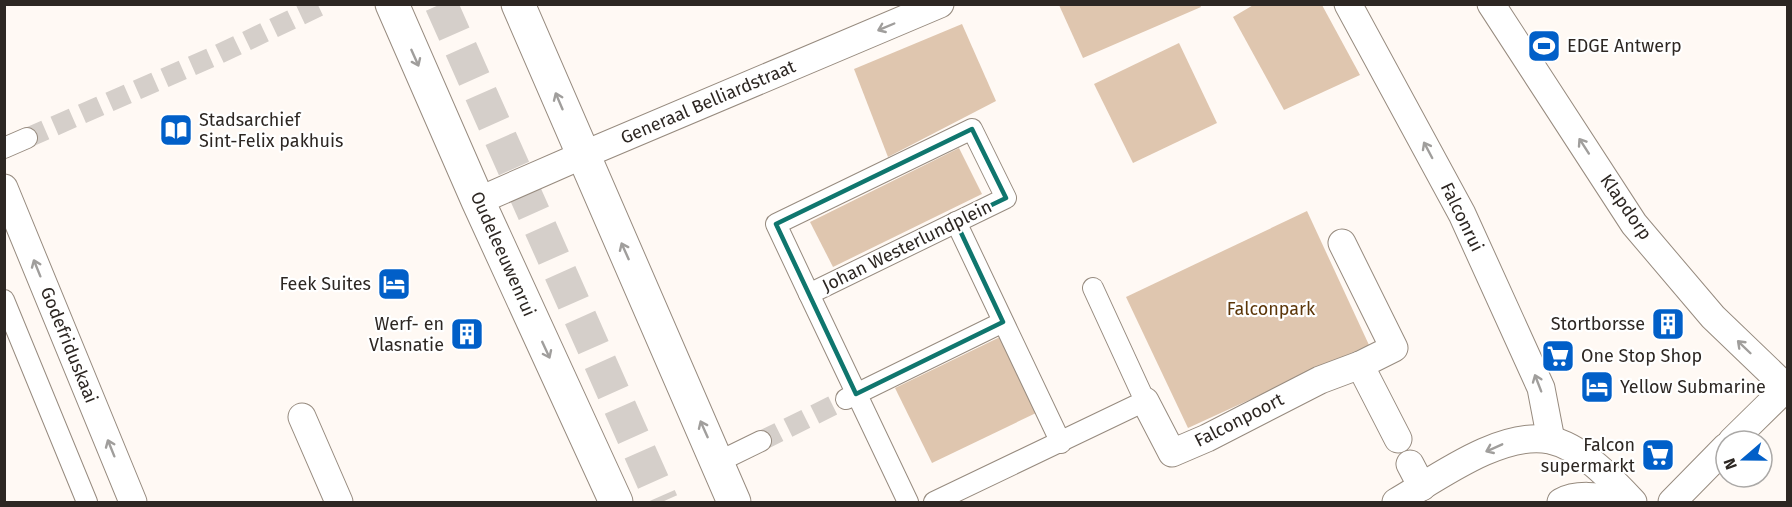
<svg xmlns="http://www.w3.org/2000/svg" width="1792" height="507" font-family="'Fira Sans',sans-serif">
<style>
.green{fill:#dfc6af}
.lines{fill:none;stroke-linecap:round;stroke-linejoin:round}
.pedestrian-tunnel{stroke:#d5cfca;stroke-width:20;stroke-dasharray:20 10;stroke-linecap:butt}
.secondary-tunnel{stroke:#d5cfca;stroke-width:33;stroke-dasharray:33 16;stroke-linecap:butt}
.pedestrian-casing{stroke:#978b7f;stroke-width:22}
.minor-casing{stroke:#978b7f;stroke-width:29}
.tertiary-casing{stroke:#978b7f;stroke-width:35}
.pedestrian{stroke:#fff;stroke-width:20}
.minor{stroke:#fff;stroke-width:27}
.tertiary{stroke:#fff;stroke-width:33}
.oneway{stroke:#a09e9c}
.marked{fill:none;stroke:#0f766e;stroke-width:4.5;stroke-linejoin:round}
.labels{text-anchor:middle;stroke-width:4.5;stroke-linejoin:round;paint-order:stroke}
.poi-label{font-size:18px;fill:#2d2723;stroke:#fff;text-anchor:start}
.street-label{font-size:18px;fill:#2d2723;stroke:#fff}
.park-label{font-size:18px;fill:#5c3609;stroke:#fff}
</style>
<rect width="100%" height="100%" fill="#fff9f4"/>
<!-- green -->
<g class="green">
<polygon points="1255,4 1322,5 1360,75 1284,110 1233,17"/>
<polygon points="1200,5 1201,7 1083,58 1059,5"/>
<polygon points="962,24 996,101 888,157 854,69"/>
<polygon points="1179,43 1217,123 1133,163 1094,84"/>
<polygon points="959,148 982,194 833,267 810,222"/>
<polygon points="1307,211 1369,345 1188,428 1126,297"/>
<polygon points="1000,337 1036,413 932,463 895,388"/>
</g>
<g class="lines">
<!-- pedestrian-tunnel -->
<g class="pedestrian-tunnel">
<polyline points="27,138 219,54 324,4"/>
<polyline points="761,441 846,399"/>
</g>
<!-- secondary-tunnel -->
<polyline class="secondary-tunnel" points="441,4 662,502"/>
<defs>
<g id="pedestrian">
<polygon points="972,129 1006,198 809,294 776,224"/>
<polyline points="4,148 27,138"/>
<polyline points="956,222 1061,443"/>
<polyline points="809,294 908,502"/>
<polyline points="4,300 87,502"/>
<polyline points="846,399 1003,322"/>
<polyline points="718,462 761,441"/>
<polyline points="934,502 1145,401 1093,288"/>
</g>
<g id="minor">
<polyline points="1348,4 1462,214 1541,388 1551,440"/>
<polyline points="1491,4 1634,224 1713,317 1788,389"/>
<polyline points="4,188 133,502"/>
<polyline points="478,201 583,155 940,4"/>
<polyline points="1342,243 1394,348 1360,365"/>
<polyline points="1145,401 1172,453 1207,438 1320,380 1360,365 1398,439"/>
<polyline points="302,417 339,502"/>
<polyline points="1732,441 1788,386"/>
<polyline points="1410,464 1422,487"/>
<path d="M1396,502C1436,479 1501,430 1550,440C1582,447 1612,480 1633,502"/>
<path d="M1561,502C1581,491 1608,499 1630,502"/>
<polyline points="1672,502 1726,447"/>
</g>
<g id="tertiary">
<polyline points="392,4 478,201 616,502"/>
<polyline points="518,4 734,502"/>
</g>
</defs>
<!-- pedestrian casing -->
<use href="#pedestrian" class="pedestrian-casing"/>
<!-- minor casing -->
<use href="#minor" class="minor-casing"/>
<!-- tertiary casing -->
<use href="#tertiary" class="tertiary-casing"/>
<!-- pedestrian -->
<use href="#pedestrian" class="pedestrian"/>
<!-- minor -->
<use href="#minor" class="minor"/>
<!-- tertiary -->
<use href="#tertiary" class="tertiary"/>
</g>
<!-- one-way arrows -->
<defs><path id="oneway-shaft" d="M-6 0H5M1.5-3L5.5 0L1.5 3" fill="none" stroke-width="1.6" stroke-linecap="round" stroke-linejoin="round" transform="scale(1.5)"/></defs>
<g class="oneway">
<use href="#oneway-shaft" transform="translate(886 27) rotate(157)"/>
<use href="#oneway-shaft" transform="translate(415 58) rotate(66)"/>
<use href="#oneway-shaft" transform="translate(559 101) rotate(-113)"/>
<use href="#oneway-shaft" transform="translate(1584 146) rotate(-123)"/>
<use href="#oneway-shaft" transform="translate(1428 150) rotate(-118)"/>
<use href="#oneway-shaft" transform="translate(625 251) rotate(-114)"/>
<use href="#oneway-shaft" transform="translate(37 268) rotate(-112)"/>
<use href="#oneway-shaft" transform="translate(1744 347) rotate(-136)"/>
<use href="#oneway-shaft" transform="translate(546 350) rotate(65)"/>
<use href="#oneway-shaft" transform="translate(1538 383) rotate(-111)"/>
<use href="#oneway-shaft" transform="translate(704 429) rotate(-114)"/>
<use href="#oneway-shaft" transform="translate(111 448) rotate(-112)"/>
<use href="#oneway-shaft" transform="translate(1494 448) rotate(156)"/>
</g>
<!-- marked area -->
<path class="marked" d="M972,129L1006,198L956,222L1003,322L856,394L776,224Z"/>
<!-- icons -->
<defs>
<symbol id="stadium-square" viewBox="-11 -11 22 22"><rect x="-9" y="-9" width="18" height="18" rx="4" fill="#015fc8" stroke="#fff"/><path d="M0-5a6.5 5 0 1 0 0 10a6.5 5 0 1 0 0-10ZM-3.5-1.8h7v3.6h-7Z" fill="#fff"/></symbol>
<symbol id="library-square" viewBox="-11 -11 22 22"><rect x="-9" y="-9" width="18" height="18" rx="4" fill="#015fc8" stroke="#fff"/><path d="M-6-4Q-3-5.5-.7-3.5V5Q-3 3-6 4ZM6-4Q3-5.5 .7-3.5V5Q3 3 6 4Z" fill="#fff"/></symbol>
<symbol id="hotel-square" viewBox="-11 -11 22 22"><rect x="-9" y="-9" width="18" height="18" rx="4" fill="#015fc8" stroke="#fff"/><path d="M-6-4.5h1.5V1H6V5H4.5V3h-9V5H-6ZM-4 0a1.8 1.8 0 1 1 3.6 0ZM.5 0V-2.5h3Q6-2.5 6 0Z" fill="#fff"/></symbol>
<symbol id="building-square" viewBox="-11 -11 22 22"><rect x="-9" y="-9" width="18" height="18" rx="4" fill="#015fc8" stroke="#fff"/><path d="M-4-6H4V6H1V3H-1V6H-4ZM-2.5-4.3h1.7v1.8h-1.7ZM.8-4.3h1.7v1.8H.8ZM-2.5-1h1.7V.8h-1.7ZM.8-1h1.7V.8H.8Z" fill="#fff"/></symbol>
<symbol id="supermarket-square" viewBox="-11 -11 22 22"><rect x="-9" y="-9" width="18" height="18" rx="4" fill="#015fc8" stroke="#fff"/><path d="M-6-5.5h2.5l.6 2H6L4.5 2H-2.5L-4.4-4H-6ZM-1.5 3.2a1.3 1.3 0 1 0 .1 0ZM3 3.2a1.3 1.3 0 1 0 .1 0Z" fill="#fff"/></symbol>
</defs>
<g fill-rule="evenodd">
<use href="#stadium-square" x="1525" y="27" width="38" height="38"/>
<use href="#library-square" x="157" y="111" width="38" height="38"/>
<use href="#hotel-square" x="375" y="265" width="38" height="38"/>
<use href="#building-square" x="1649" y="305" width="38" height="38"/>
<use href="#building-square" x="448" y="315" width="38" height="38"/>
<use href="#supermarket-square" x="1539" y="337" width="38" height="38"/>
<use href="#hotel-square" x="1578" y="368" width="38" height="38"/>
<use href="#supermarket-square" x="1639" y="436" width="38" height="38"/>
</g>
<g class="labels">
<!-- poi labels -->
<g class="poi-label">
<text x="1567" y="52">EDGE Antwerp</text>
<text x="199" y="126">Stadsarchief<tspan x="199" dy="21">Sint-Felix pakhuis</tspan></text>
<text x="371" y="290" text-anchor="end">Feek Suites</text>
<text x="444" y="330" text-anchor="end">Werf- en<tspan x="444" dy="21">Vlasnatie</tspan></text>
<text x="1645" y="330" text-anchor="end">Stortborsse</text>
<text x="1581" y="362">One Stop Shop</text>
<text x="1620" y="393">Yellow Submarine</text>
<text x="1635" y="451" text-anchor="end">Falcon<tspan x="1635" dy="21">supermarkt</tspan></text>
</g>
<!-- street labels -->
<g class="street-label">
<text transform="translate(708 102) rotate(-23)" y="6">Generaal Belliardstraat</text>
<text transform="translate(1626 207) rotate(55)" y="6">Klapdorp</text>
<text transform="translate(1462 217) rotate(64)" y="6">Falconrui</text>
<text transform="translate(907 246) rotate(-26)" y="6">Johan Westerlundplein</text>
<text transform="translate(503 254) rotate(66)" y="6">Oudeleeuwenrui</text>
<text transform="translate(69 345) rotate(68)" y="6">Godefriduskaai</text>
<text transform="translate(1239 420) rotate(-27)" y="6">Falconpoort</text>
</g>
<!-- park labels -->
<g class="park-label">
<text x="1271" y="315">Falconpark</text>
</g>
</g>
<!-- border -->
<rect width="1792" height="507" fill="none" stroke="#2d2723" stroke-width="12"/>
<!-- north arrow -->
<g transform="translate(1744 459) rotate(250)"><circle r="28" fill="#ffffff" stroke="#aba9a7" stroke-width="1.5"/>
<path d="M0-4.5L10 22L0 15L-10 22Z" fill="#015fc8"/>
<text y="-9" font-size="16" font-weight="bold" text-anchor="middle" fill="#2d2723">N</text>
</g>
</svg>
